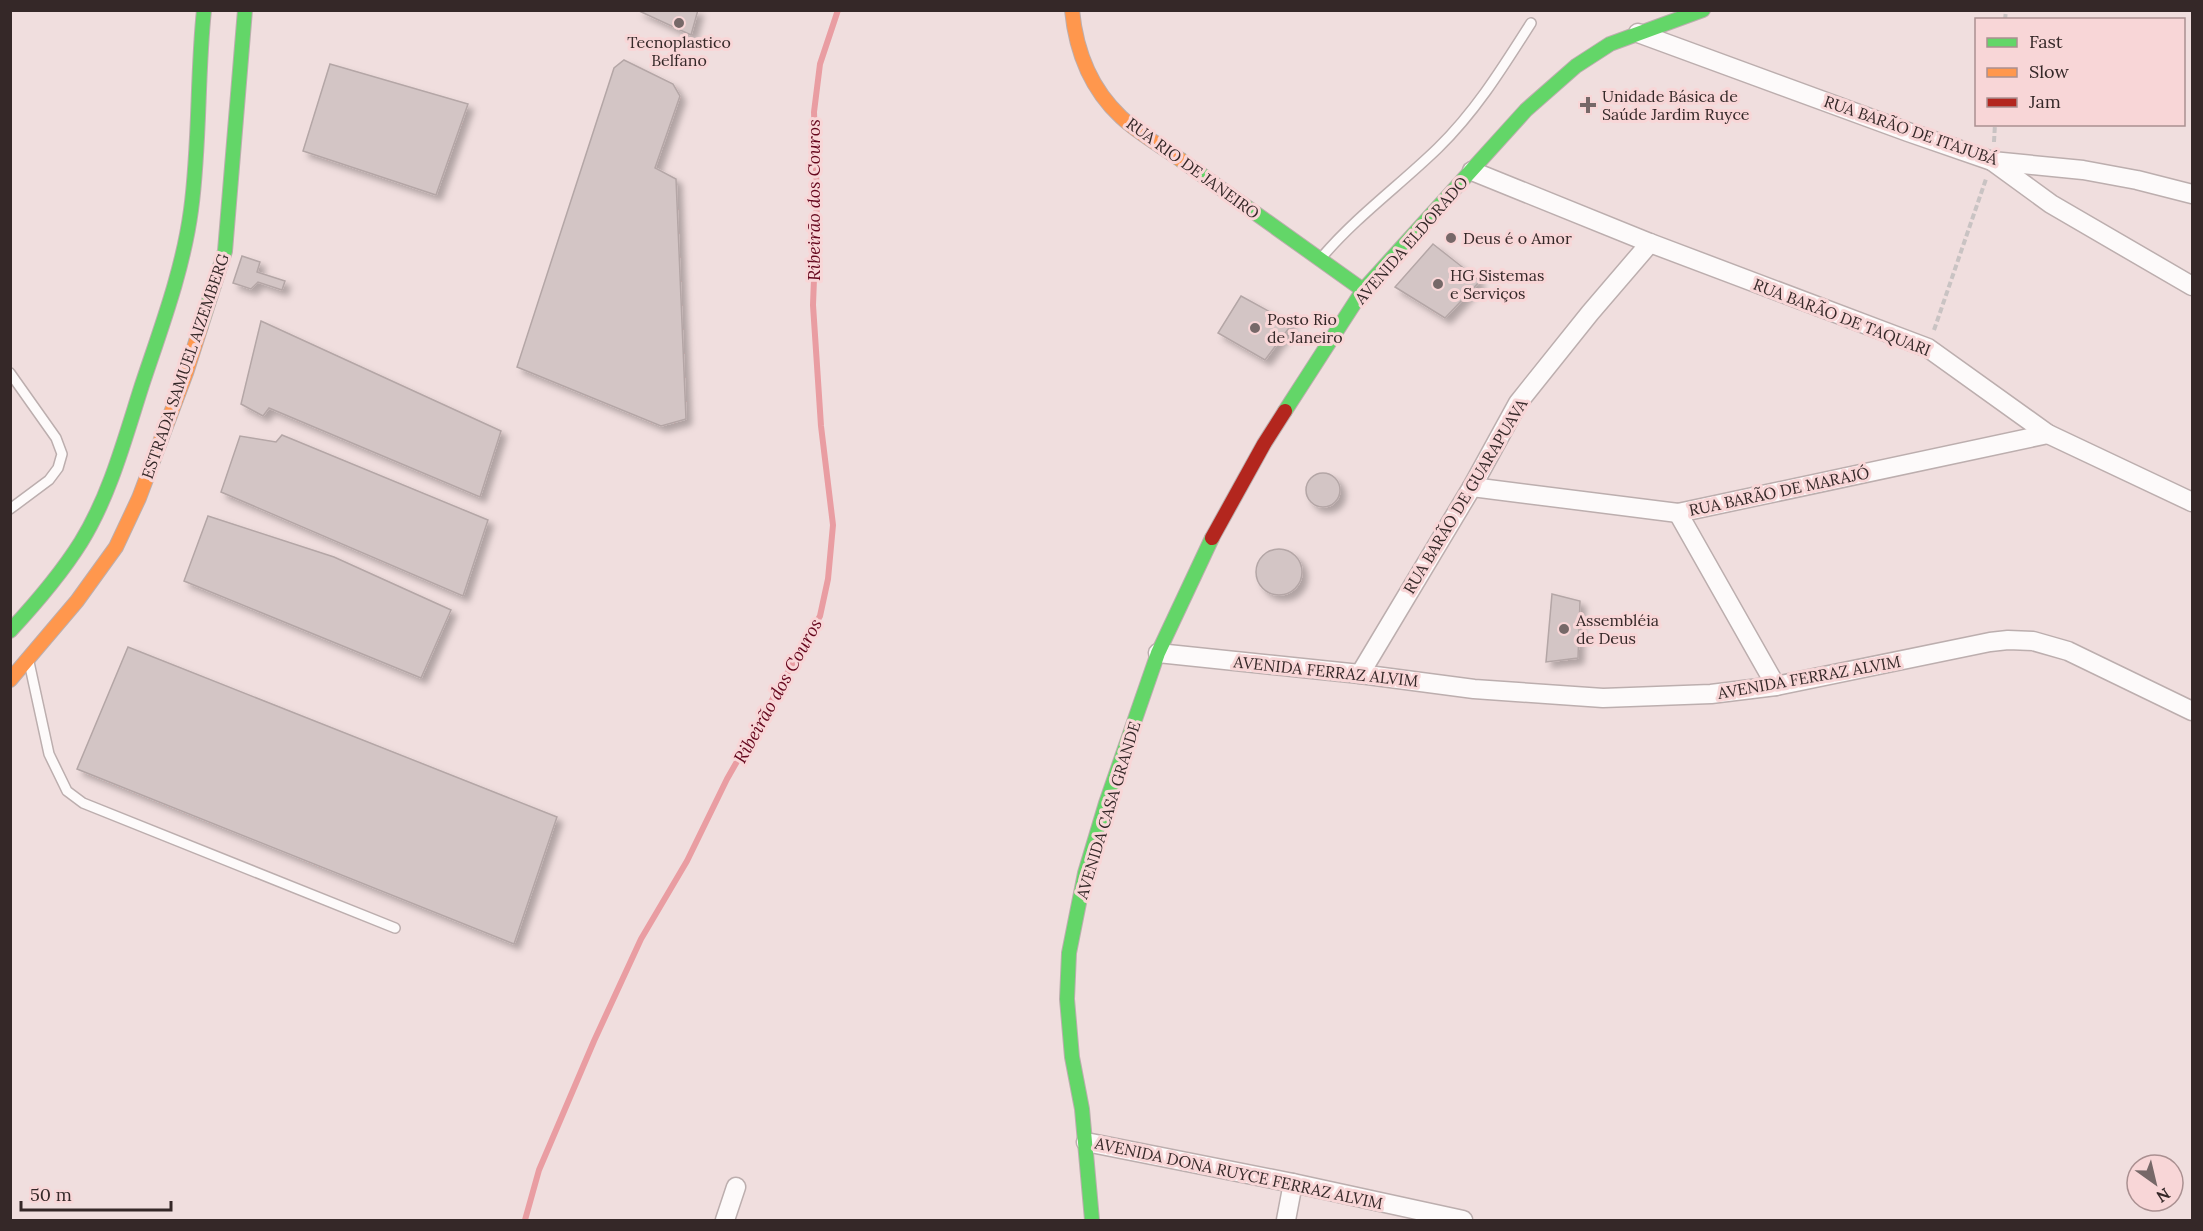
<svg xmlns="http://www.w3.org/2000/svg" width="2203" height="1231" font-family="Lora,serif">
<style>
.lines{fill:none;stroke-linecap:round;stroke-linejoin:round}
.stream{stroke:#e99da2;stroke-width:6}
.building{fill:#d3c5c5;stroke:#b4a6a6;stroke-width:1.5;filter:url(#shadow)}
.lane-casing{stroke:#bcaeae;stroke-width:12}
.street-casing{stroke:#bcaeae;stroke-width:21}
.fast-casing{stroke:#bcaeae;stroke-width:16}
.slow-casing{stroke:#bcaeae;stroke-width:16}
.jam-casing{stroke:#bcaeae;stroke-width:16}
.path{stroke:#c9c3c3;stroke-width:4;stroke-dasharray:6 3;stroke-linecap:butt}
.lane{stroke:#fdfafa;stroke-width:9}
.street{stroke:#fdfafa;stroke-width:18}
.fast{stroke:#63d668;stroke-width:14}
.slow{stroke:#ff974d;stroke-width:14}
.jam{stroke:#b3261e;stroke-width:14}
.poi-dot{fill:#766868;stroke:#f8d6d7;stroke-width:2}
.labels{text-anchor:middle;stroke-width:6;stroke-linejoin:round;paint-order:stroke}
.poi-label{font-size:16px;fill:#352828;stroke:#f8d6d7;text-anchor:start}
.street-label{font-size:16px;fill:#352828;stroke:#f8d6d7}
.water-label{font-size:18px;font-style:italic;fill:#65071d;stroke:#f8d6d7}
</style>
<defs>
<filter id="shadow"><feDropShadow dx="5.5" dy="5.5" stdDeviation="3" flood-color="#0004"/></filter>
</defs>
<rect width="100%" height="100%" fill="#f0dede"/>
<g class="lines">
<!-- stream -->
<polyline class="stream" points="525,1220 539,1170 594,1041 641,939 687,861 727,779 820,616 828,579 833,525 821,426 813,305 817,200 814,112 820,64 838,10"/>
</g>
<!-- building -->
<g class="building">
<polygon points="637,10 698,10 691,35"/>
<polygon points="624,60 673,84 680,96 655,168 676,179 686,419 661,426 517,367 614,68"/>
<polygon points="330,64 468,104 436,195 303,151"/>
<polygon points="1433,244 1480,281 1445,318 1395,287"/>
<polygon points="242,256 260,262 257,272 285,281 282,290 258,282 251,289 233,283"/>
<polygon points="1241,296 1292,324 1265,360 1218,333"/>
<polygon points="261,321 501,431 480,497 269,408 263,416 241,404"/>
<polygon points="282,435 488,520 463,596 221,492 240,436 276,442"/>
<circle cx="1323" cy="490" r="17"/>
<polygon points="208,516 334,557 451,610 421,678 184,581"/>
<circle cx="1279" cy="572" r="23"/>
<polygon points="1552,594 1580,601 1578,658 1546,662"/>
<polygon points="128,647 557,817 514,944 77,769"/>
</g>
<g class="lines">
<defs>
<g id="lane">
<path d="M1322,257C1357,216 1400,185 1438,148C1476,111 1503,67 1531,23"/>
<polyline points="10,373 56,438 62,454 58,468 49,480 10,509"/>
<polyline points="29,662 49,754 67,791 83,803 395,928"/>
</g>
<g id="street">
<polyline points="1638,33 1908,132 1992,161 2083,170 2137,180 2192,194"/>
<polyline points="1992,161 2051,204 2192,286"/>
<polyline points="1472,171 1650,243 1928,348 2048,434 2192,502"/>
<polyline points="1472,487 1678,513 2048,434"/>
<polyline points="1678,513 1776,686"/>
<polyline points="1158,653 1360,674 1474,689 1603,698 1711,694 1776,686 1990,642 2008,640 2033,641 2068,651 2192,711"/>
<polyline points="1360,674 1472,487 1518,403 1590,313 1650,243"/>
<polyline points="1086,1142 1293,1183 1463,1220"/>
<polyline points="725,1220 736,1187"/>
<polyline points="1286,1220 1293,1183"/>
</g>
<g id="fast">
<polyline points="1181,160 1363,290"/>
<polyline points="201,326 225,251 245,10"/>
<polyline points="1285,411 1363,290 1526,110 1576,66 1610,44 1703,10"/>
<path d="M10,631C36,603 61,574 81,542C110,495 125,438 142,385C161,328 183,270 191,210C200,144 197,76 204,10"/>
<polyline points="1092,1220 1082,1109 1072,1057 1067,999 1069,953 1085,873 1106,803 1158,653 1212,538"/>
</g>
<g id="slow">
<path d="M1072,10C1076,51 1090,88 1121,117C1138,133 1161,146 1181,160"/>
<polyline points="10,680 77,601 116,547 139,498 186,373 201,326"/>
</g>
<polyline id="jam" points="1212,538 1264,444 1285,411"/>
</defs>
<!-- lane casing -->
<use href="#lane" class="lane-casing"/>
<!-- street casing -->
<use href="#street" class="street-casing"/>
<!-- fast casing -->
<use href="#fast" class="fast-casing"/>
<!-- slow casing -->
<use href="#slow" class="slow-casing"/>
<!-- jam casing -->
<use href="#jam" class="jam-casing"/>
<!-- path -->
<g class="path">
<polyline points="2005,20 2006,10"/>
<polyline points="1994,142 1995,124"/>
<polyline points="1934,330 1986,179"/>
</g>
<!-- lane -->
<use href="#lane" class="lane"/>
<!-- street -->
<use href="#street" class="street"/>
<!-- fast -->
<use href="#fast" class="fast"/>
<!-- slow -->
<use href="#slow" class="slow"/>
<!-- jam -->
<use href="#jam" class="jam"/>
</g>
<!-- markers -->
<g class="poi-dot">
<circle cx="679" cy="23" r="6"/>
<path d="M1585 96h6v6h6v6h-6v6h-6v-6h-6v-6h6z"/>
<circle cx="1451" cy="238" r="6"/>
<circle cx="1438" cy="284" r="6"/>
<circle cx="1255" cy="328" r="6"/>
<circle cx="1564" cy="629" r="6"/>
</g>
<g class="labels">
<!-- poi labels -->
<g class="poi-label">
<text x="679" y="48" text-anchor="middle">Tecnoplastico<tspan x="679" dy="18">Belfano</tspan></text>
<text x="1602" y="102">Unidade Básica de<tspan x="1602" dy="18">Saúde Jardim Ruyce</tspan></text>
<text x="1463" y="244">Deus é o Amor</text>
<text x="1450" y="281">HG Sistemas<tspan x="1450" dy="18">e Serviços</tspan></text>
<text x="1267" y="325">Posto Rio<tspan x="1267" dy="18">de Janeiro</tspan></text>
<text x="1576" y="626">Assembléia<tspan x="1576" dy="18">de Deus</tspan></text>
</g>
<!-- street labels -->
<g class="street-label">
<text transform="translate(1911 130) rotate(19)" y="6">RUA BARÃO DE ITAJUBÁ</text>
<text transform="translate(1193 168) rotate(36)" y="6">RUA RIO DE JANEIRO</text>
<text transform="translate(1411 240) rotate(-49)" y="6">AVENIDA ELDORADO</text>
<text transform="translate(1842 317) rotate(21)" y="6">RUA BARÃO DE TAQUARI</text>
<text transform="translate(185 366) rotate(-71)" y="6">ESTRADA SAMUEL AIZEMBERG</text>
<text transform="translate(1779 491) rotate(-12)" y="6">RUA BARÃO DE MARAJÓ</text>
<text transform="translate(1465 496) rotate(-59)" y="6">RUA BARÃO DE GUARAPUAVA</text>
<text transform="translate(1326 671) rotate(6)" y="6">AVENIDA FERRAZ ALVIM</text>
<text transform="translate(1809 677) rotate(-10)" y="6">AVENIDA FERRAZ ALVIM</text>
<text transform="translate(1108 810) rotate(-73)" y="6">AVENIDA CASA GRANDE</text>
<text transform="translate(1239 1173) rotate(12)" y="6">AVENIDA DONA RUYCE FERRAZ ALVIM</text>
</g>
<!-- water labels -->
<g class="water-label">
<text transform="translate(814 200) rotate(-90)" y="6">Ribeirão dos Couros</text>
<text transform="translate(778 691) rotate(-61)" y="6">Ribeirão dos Couros</text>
</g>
</g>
<!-- border -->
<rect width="2203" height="1231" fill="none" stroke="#352828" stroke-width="24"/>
<!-- legend -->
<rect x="1975" y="18" width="210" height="108" fill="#f8d6d7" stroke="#aa9091" stroke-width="1.5"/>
<rect x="1987" y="38" width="30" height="9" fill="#63d668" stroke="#aa9091" stroke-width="1.5"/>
<text x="2029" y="48" font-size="18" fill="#352828">Fast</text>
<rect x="1987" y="68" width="30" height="9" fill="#ff974d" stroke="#aa9091" stroke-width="1.5"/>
<text x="2029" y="78" font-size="18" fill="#352828">Slow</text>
<rect x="1987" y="98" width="30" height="9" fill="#b3261e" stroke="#aa9091" stroke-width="1.5"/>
<text x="2029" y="108" font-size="18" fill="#352828">Jam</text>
<!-- north arrow -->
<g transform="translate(2155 1183) rotate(146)"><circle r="28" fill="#f8d6d7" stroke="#aa9091" stroke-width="1.5"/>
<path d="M0-4.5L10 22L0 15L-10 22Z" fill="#766868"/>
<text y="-9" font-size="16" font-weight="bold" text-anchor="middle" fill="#352828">N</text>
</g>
<!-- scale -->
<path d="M21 1201v9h150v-9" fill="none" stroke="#352828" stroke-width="3"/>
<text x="30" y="1201" font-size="18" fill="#352828" stroke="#f8d6d7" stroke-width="4.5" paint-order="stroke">50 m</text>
</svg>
